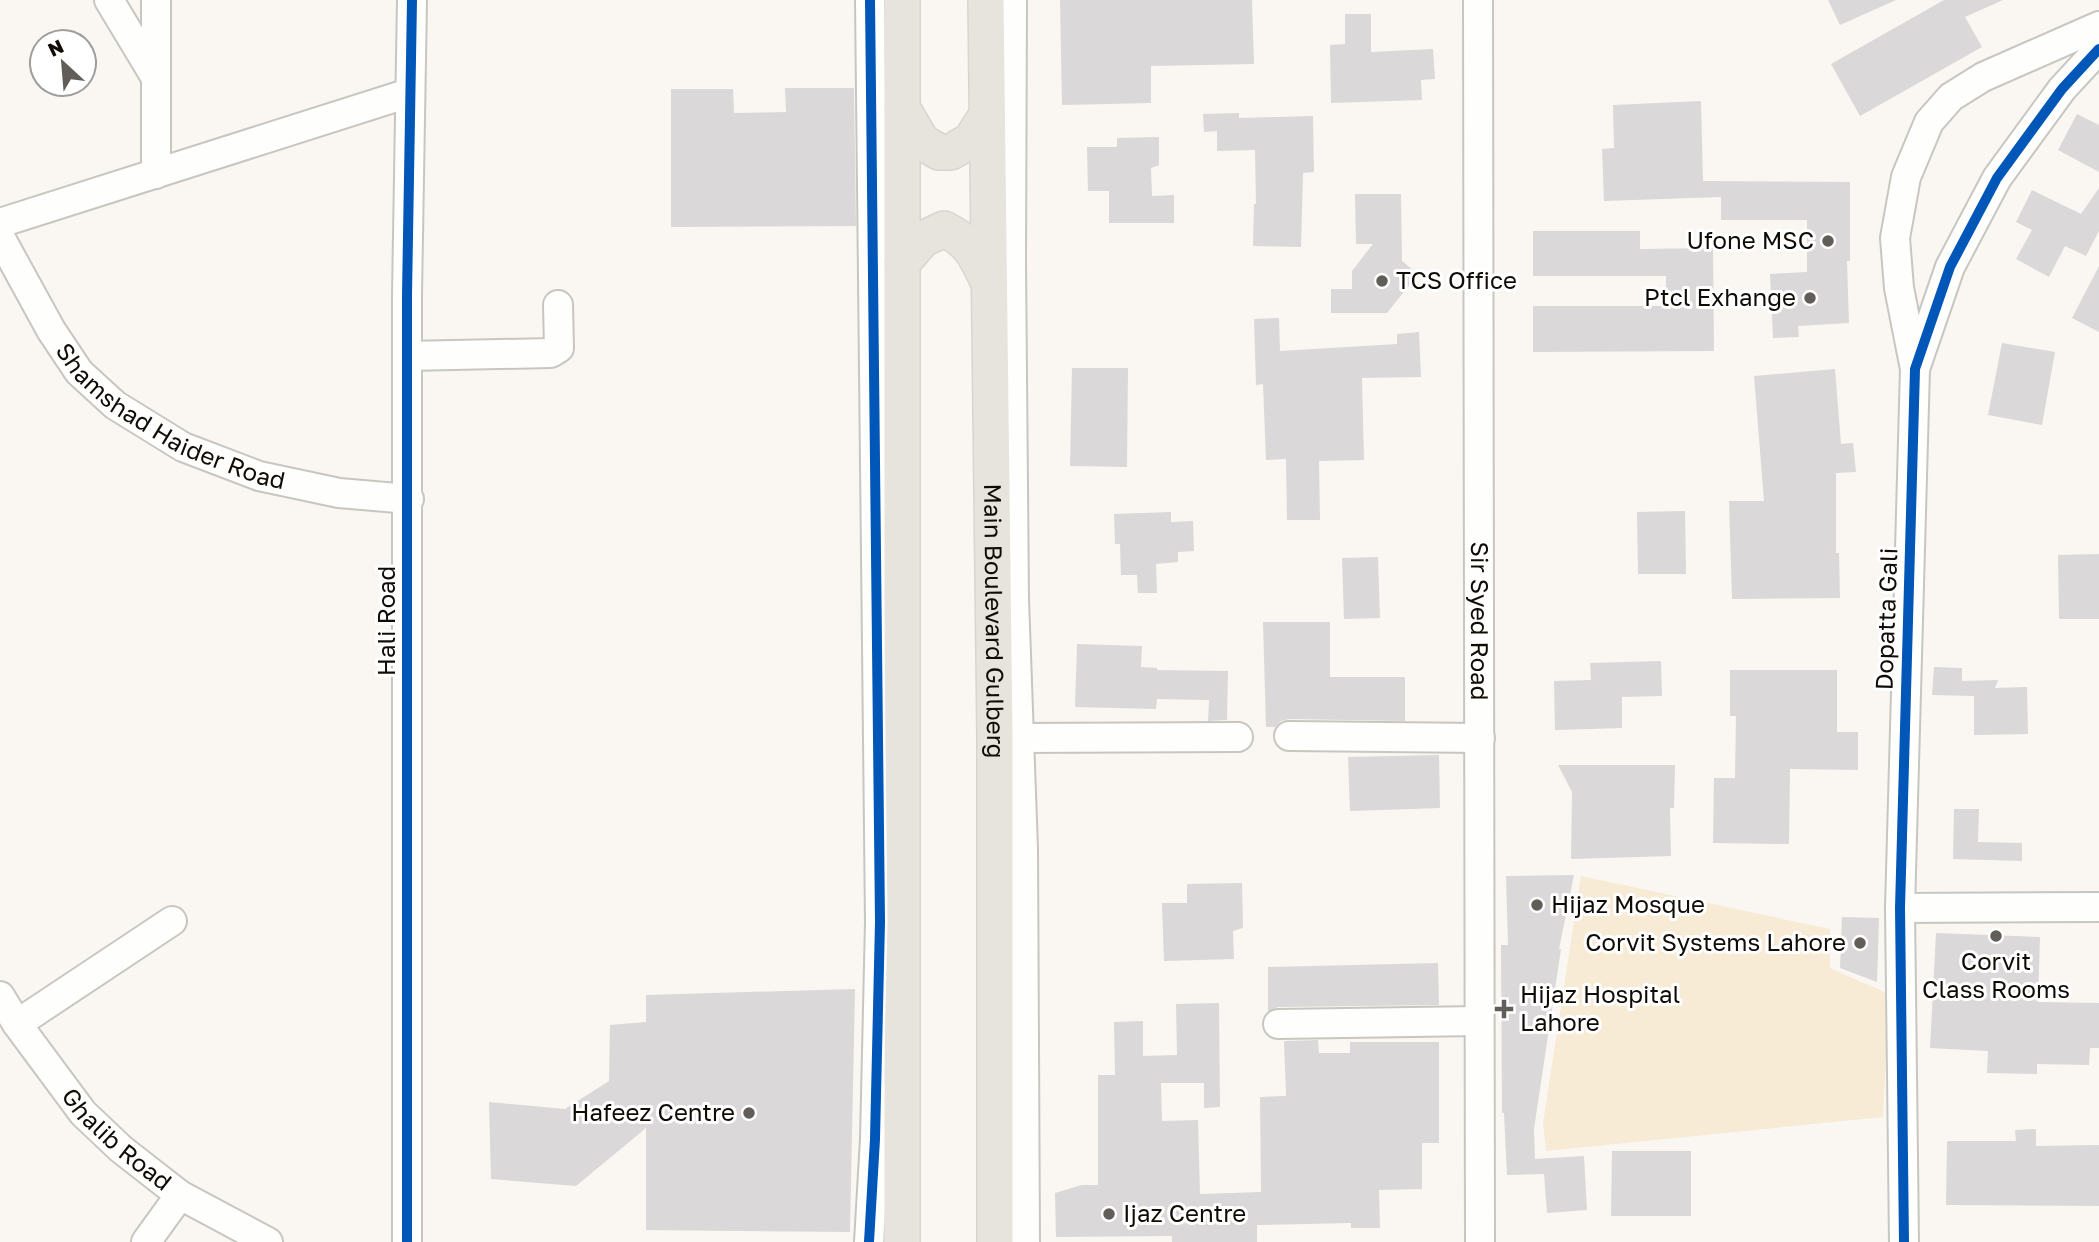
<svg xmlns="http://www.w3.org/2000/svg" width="2099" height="1242" font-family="'Golos Text',sans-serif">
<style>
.green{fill:#f8ebd5}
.building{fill:#dad8d8}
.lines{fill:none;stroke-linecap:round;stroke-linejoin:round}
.minor-casing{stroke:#c8c6c0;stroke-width:32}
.major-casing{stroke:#d7d5d2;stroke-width:38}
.minor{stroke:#fefefd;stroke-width:28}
.major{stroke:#e7e4de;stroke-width:35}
.cycleway-casing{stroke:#fff;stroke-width:15}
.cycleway{stroke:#0057b8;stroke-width:10}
.poi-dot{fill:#615e59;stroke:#fff;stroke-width:2.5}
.labels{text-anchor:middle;stroke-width:6;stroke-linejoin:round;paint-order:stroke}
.poi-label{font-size:24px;fill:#0f0c06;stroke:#fff;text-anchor:end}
.street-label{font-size:24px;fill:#0f0c06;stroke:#fff}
</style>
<rect width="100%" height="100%" fill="#faf7f2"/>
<!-- green -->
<polygon class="green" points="1581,876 1830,929 1830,968 1889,994 1883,1117 1546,1151 1543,1123"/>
<!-- building -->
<g class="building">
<polygon points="1060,0 1252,0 1254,64 1151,66 1151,103 1062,105"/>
<polygon points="1828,0 1896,0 1840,25"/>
<polygon points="1944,0 2003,0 1965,17 1982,47 1860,116 1831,64"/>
<polygon points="1345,14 1371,14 1371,52 1433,49 1435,79 1421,80 1422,100 1331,103 1330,45 1345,44"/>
<polygon points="785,88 854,88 856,226 671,227 671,89 733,89 734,113 786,112"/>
<polygon points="1701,101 1703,181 1850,182 1850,261 1847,261 1849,323 1798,326 1799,337 1773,338 1770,274 1807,272 1807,220 1721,220 1721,197 1604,201 1602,149 1614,148 1613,105"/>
<polygon points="1239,113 1239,118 1313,116 1314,172 1303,173 1301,247 1253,246 1254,204 1256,204 1255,150 1217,151 1217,131 1204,132 1203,114"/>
<polygon points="2077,114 2099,125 2099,172 2058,150"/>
<polygon points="1159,137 1159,165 1151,168 1152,196 1174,195 1174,223 1109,223 1109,191 1088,191 1087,147 1117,147 1117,138"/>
<polygon points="2099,188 2099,231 2086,256 2065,246 2049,277 2016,259 2032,230 2016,222 2032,190 2081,214"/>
<polygon points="1355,194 1401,194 1402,261 1418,274 1387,313 1331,313 1331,289 1352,289 1352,271 1373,244 1356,244"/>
<polygon points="1533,231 1640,231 1640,249 1713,248 1714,351 1533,352 1533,306 1666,306 1666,276 1533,276"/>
<polygon points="2099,266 2099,332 2072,318"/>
<polygon points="1279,318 1280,351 1397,344 1397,334 1419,332 1421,377 1362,378 1364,460 1319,461 1320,520 1287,520 1286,459 1266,460 1263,384 1256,385 1254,319"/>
<polygon points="2002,343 2055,352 2042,425 1988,415"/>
<polygon points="1072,368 1128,368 1127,467 1070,466"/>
<polygon points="1835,369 1841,444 1853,443 1856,472 1836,473 1836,553 1839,553 1840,598 1732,599 1729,501 1764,501 1754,376"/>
<polygon points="1685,511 1686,574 1638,574 1637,512"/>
<polygon points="1171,512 1171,522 1193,521 1194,551 1178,552 1178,562 1156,564 1157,593 1138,593 1137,575 1121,575 1120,544 1115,544 1114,514"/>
<polygon points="2099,554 2099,619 2059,619 2058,555"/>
<polygon points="1378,557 1380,618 1344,619 1342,558"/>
<polygon points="1263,622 1330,622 1330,677 1405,677 1405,721 1289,719 1281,721 1275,727 1266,727"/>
<polygon points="1077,644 1142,646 1141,667 1157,668 1157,670 1228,671 1227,720 1208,721 1209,700 1157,699 1156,709 1075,707"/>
<polygon points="1661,661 1662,696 1622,697 1622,728 1555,730 1554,681 1591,680 1590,663"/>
<polygon points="1934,667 1962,668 1962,681 1998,680 1995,688 2027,687 2028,734 1974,735 1974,696 1932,695"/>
<polygon points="1730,670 1837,670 1837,732 1858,732 1858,770 1790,769 1789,844 1713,843 1714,778 1735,778 1736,716 1730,716"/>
<polygon points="1439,755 1440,808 1350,811 1348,757"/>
<polygon points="1558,765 1675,765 1674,808 1670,808 1671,856 1571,859 1572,792"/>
<polygon points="1954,809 1979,809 1978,842 2022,843 2022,861 1953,859"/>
<polygon points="1574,875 1559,949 1561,949 1534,1129 1535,1159 1584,1156 1587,1210 1547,1213 1544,1174 1507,1175 1504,1113 1502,1113 1501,945 1508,945 1506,876"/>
<polygon points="1242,883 1243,928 1233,931 1234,959 1164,961 1162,903 1187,903 1187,884"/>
<polygon points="1842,917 1879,918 1877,982 1840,968"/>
<polygon points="1936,933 2040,937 2038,1002 2099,1003 2099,1048 2090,1048 2089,1065 2037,1064 2037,1074 1987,1073 1988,1051 1930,1048"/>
<polygon points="1438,963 1439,1005 1278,1007 1268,1011 1268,967"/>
<polygon points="855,989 850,1232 646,1230 646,1128 576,1186 491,1179 489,1102 565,1109 609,1081 610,1025 646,1022 646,995"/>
<polygon points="1219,1003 1220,1107 1204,1108 1204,1083 1161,1083 1162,1121 1198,1120 1200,1194 1261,1192 1260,1097 1286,1096 1284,1041 1318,1040 1319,1053 1350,1053 1350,1042 1439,1042 1439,1143 1422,1143 1422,1189 1379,1190 1380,1228 1351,1228 1351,1223 1257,1225 1257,1242 1172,1242 1172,1236 1056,1237 1055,1193 1082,1185 1098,1185 1098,1075 1115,1075 1114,1022 1143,1021 1143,1056 1177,1055 1176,1004"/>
<polygon points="2036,1129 2036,1146 2099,1145 2099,1206 1946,1205 1947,1141 2016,1141 2015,1130"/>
<polygon points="1612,1151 1691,1151 1691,1216 1611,1216"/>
</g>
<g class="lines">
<defs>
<g id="minor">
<polyline points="109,0 156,78"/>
<polyline points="1012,0 1011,263 1014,599 1023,849 1025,1242"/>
<path id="s1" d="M1478,0L1480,1242"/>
<polyline points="156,174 156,0"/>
<polyline points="0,223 409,93"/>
<path id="s2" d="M0,237L51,330L79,372L115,405L183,447L259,476L339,493L409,499"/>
<polyline points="407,356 551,353 559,348 558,305"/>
<polyline points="1915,369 1899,288 1895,238 1906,177 1929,122 1951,97 1983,77 2099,26"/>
<polyline points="1289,736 1480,738"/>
<polyline points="1020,738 1238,737"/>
<polyline points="1900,908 2099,907"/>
<path id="s3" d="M0,996L17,1024L83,1113L121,1149L180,1195L268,1242"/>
<polyline points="17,1024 172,921"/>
<polyline points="1278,1024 1479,1021"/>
<polyline points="146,1242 180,1195"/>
<polyline points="407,1242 407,295 412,0"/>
<polyline points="869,1242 875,1139 880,922 870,0"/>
<polyline points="1904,1242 1900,908 1915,369 1950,267 1997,178 2062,89 2099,49"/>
</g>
<g id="major">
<path id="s4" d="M986,0L995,737V1242"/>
<polyline points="902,108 922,142 939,152 951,152 971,140 987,115"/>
<path d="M902,263L923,239L944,229C971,242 976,256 988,281"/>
<polyline points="902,1242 902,0"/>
</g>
</defs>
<!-- minor casing -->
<use href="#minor" class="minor-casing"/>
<!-- major casing -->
<use href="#major" class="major-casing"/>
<!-- minor -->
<use href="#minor" class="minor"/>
<!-- major -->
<use href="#major" class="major"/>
<defs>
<g id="cycleway">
<polyline points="407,1242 407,295 412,0"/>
<polyline points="869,1242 875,1139 880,922 870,0"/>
<polyline points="1904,1242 1900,908 1915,369 1950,267 1997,178 2062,89 2099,49"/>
</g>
</defs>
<!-- cycleway casing -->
<use href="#cycleway" class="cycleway-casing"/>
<!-- cycleway -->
<use href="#cycleway" class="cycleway"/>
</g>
<!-- markers -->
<g class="poi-dot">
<circle cx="1828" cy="241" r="7"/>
<circle cx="1382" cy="281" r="7"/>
<circle cx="1810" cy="298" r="7"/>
<circle cx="1537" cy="905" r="7"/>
<circle cx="1996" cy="936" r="7"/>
<circle cx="1860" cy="943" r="7"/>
<path d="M1500.5 998.5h7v7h7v7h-7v7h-7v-7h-7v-7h7z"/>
<circle cx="749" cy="1113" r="7"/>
<circle cx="1109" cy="1214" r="7"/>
</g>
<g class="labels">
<!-- poi labels -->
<g class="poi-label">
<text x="1814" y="249">Ufone MSC</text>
<text x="1396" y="289" text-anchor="start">TCS Office</text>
<text x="1796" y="306">Ptcl Exhange</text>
<text x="1551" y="913" text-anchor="start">Hijaz Mosque</text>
<text x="1846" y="951">Corvit Systems Lahore</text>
<text x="1996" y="970" text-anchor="middle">Corvit<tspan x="1996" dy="28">Class Rooms</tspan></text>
<text x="1520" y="1003" text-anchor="start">Hijaz Hospital<tspan x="1520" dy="28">Lahore</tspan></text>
<text x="735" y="1121">Hafeez Centre</text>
<text x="1123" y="1222" text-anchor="start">Ijaz Centre</text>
</g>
<!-- street labels -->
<g class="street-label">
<text dy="8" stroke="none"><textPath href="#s2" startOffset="259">Shamshad Haider Road</textPath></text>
<text transform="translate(1887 619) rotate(-88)" y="8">Dopatta Gali</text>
<text transform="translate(387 621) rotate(-90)" y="8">Hali Road</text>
<text dy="8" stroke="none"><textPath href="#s4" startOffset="621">Main Boulevard Gulberg</textPath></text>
<text dy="8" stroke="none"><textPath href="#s1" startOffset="621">Sir Syed Road</textPath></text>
<text dy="8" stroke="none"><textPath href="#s3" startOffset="186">Ghalib Road</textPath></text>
</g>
</g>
<!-- north arrow -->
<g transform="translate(63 63) rotate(334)"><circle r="33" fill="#ffffff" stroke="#9f9e9b" stroke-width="2"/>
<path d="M0-5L12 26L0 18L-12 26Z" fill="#615e59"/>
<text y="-10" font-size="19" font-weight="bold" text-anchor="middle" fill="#0f0c06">N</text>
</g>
</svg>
